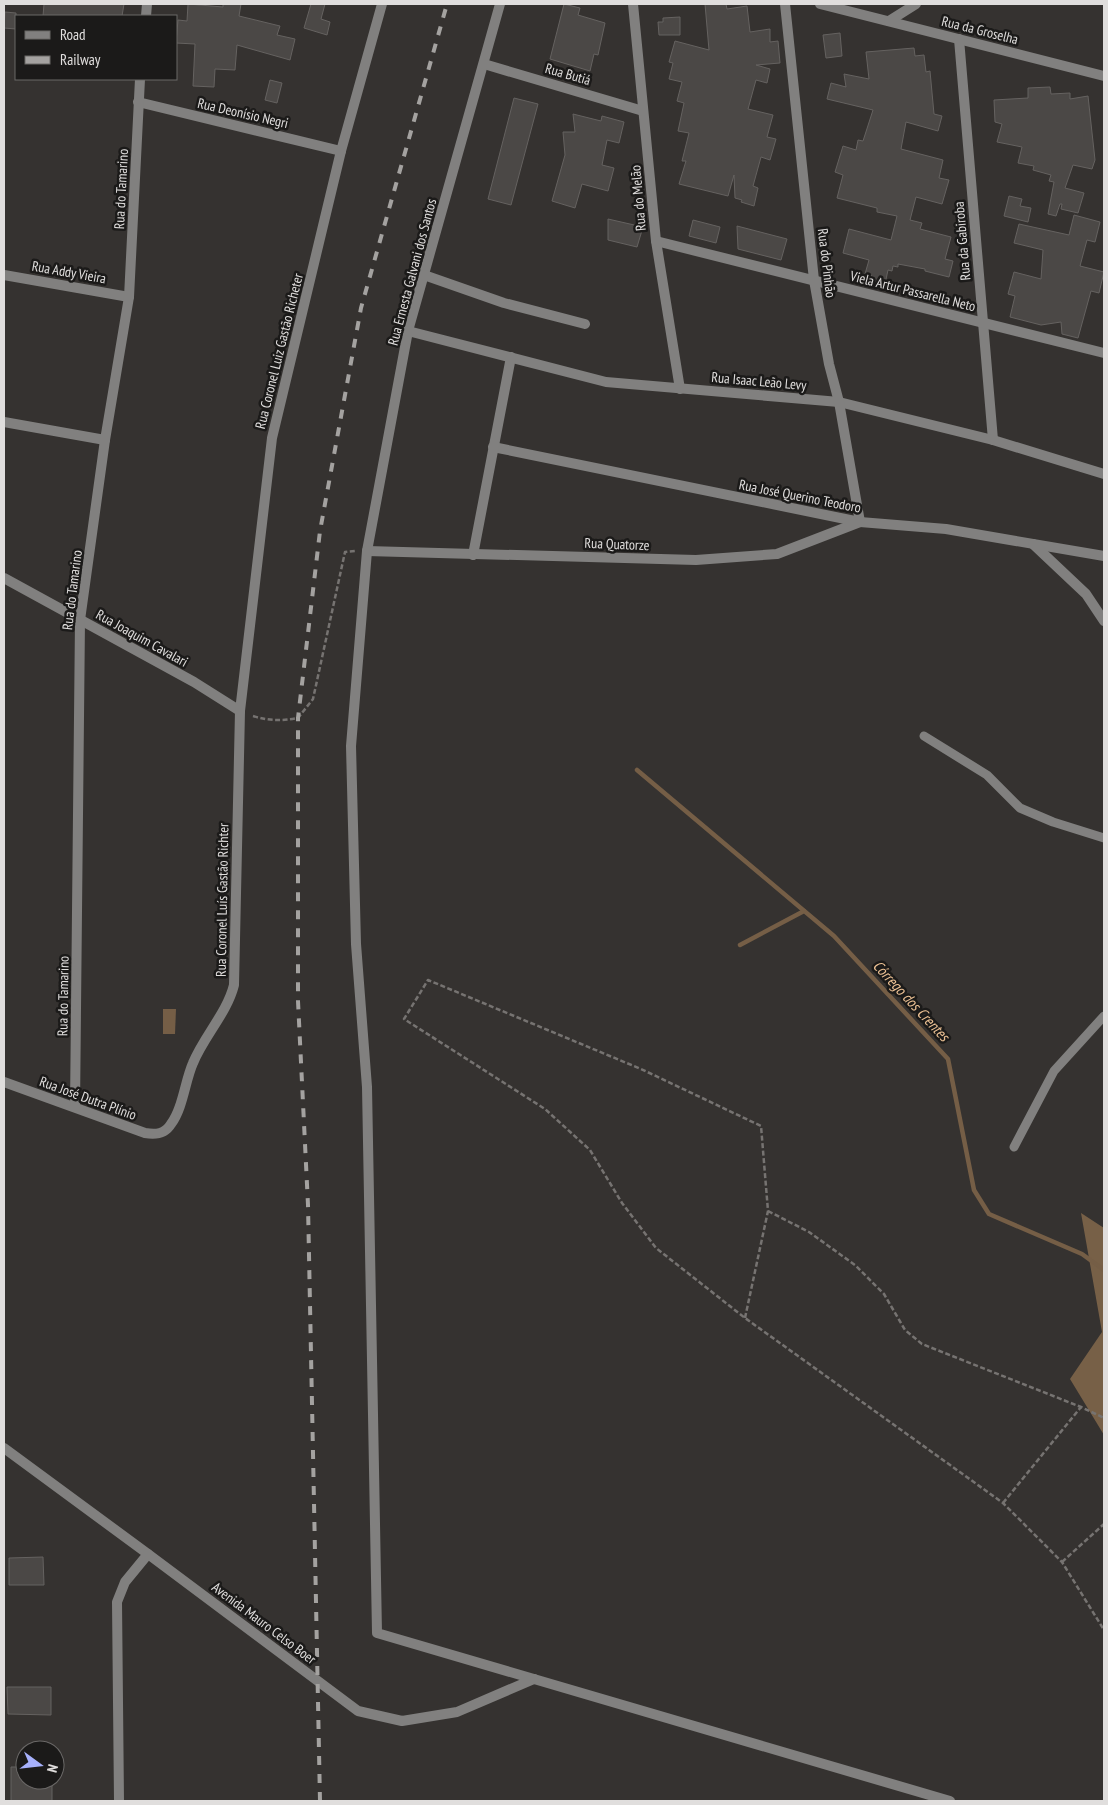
<svg xmlns="http://www.w3.org/2000/svg" width="1108" height="1805" font-family="'PT Sans Narrow',sans-serif">
<style>
.forest{fill:#776047}
.water{fill:#755e46}
.lines{fill:none;stroke-linecap:round;stroke-linejoin:round}
.stream{stroke:#755e46;stroke-width:4.5}
.building{fill:#4b4846;stroke:#656260}
.path{stroke:#767371;stroke-width:2.5;stroke-dasharray:5 2.5;stroke-linecap:butt}
.service{stroke:#81807f;stroke-width:9}
.minor{stroke:#81807f;stroke-width:10}
.rail{stroke:#a4a2a0;stroke-width:4;stroke-dasharray:9 9;stroke-linecap:butt}
.labels{text-anchor:middle;stroke-width:5;stroke-linejoin:round;paint-order:stroke}
.street-label{font-size:14px;fill:#e0dedd;stroke:#1b1a19}
.water-label{font-size:15px;font-style:italic;fill:#ecc194;stroke:#1b1a19}
</style>
<rect width="100%" height="100%" fill="#353230"/>
<!-- forest -->
<polygon class="forest" points="1081,1213 1104,1228 1104,1435 1070,1379 1102,1332"/>
<!-- water -->
<polygon class="water" points="163,1009 176,1009 175,1034 163,1034"/>
<g class="lines">
<!-- stream -->
<g class="stream">
<polyline points="637,770 834,936 948,1059 974,1190 989,1214 1082,1254 1104,1270"/>
<polyline points="740,945 804,911"/>
</g>
</g>
<!-- building -->
<g class="building">
<polygon points="44,4 124,4 122,16 43,16"/>
<polygon points="188,4 223,7 223,4 241,4 239,16 280,26 277,35 295,39 290,60 237,45 235,70 215,69 214,87 193,86 195,44 176,43 178,20 187,21"/>
<polygon points="311,4 325,4 321,19 330,22 327,35 304,28"/>
<polygon points="564,4 580,8 578,15 605,23 598,55 594,54 590,71 550,59"/>
<polygon points="705,4 726,4 727,9 747,6 750,32 770,29 770,42 778,41 780,63 756,65 770,69 767,83 756,80 748,109 773,115 767,137 776,139 770,160 761,157 753,186 758,188 754,206 741,202 742,200 735,198 734,175 728,196 679,184 686,161 682,161 689,133 678,131 684,103 677,101 682,82 669,79 673,63 669,62 675,41 709,50"/>
<polygon points="5,12 16,13 16,29 4,28"/>
<polygon points="680,17 680,35 659,35 658,22 663,22 663,18"/>
<polygon points="840,33 842,56 826,58 823,35"/>
<polygon points="914,48 915,56 924,55 926,72 930,71 934,114 942,116 938,131 906,122 901,149 943,160 939,178 949,180 942,204 916,197 910,220 922,223 920,229 951,237 945,259 953,261 949,277 925,271 925,269 898,264 898,267 893,266 892,271 888,270 885,284 871,280 872,276 865,274 869,260 843,253 849,229 891,240 897,216 877,212 877,208 837,198 843,175 835,172 843,146 856,150 858,140 863,141 873,110 827,99 831,83 846,87 844,74 869,79 866,52"/>
<polygon points="270,80 282,83 277,103 265,100"/>
<polygon points="1050,87 1051,94 1070,93 1070,99 1088,96 1095,160 1092,169 1073,165 1065,188 1084,193 1078,213 1061,209 1062,204 1060,204 1056,216 1048,214 1054,182 1049,181 1051,175 1033,170 1034,166 1018,163 1022,147 997,142 1002,124 995,122 994,100 1028,98 1028,88"/>
<polygon points="514,98 538,104 511,205 488,199"/>
<polygon points="573,114 601,121 602,116 624,122 619,143 607,140 602,165 614,168 608,191 582,184 575,208 552,201 565,155 563,132 575,132"/>
<polygon points="1009,196 1022,199 1020,206 1031,208 1028,222 1004,216"/>
<polygon points="1074,215 1100,222 1095,242 1087,240 1080,266 1104,272 1099,293 1091,291 1078,338 1062,334 1061,322 1041,325 1010,317 1015,296 1008,294 1014,272 1041,279 1043,250 1014,243 1019,224 1069,235"/>
<polygon points="608,219 643,227 637,247 608,240"/>
<polygon points="693,220 720,227 716,243 689,236"/>
<polygon points="737,226 787,239 781,260 738,249"/>
<polygon points="43,1557 44,1585 9,1585 9,1558"/>
<polygon points="7,1687 51,1687 51,1715 8,1714"/>
<polygon points="11,1767 25,1767 25,1780 52,1780 52,1801 11,1801"/>
</g>
<g class="lines">
<!-- path -->
<g class="path">
<path d="M253,716C269,721 282,721 298,718L313,699L345,552L355,551"/>
<polyline points="768,1211 809,1232 855,1265 884,1294 905,1330 922,1344 1081,1407 1104,1418"/>
<polyline points="745,1318 768,1211 761,1126 641,1069 428,980 404,1019 545,1109 590,1150 622,1203 656,1248 745,1318 1003,1503 1062,1562 1104,1630"/>
<polyline points="1003,1503 1081,1407"/>
<polyline points="1062,1562 1104,1524"/>
</g>
<!-- service -->
<g class="service">
<polyline points="924,736 987,775 1020,808 1053,822 1104,838"/>
<polyline points="1014,1147 1054,1071 1104,1016"/>
</g>
<!-- minor -->
<g class="minor">
<polyline points="500,4 408,331 367,551 351,746 356,944 367,1087 377,1633 950,1801"/>
<polyline points="633,4 656,241 680,389"/>
<polyline points="820,4 1104,76"/>
<polyline points="146,16 147,4"/>
<polyline points="889,21 916,4"/>
<polyline points="959,39 993,440"/>
<polyline points="484,64 643,111"/>
<polyline points="138,102 341,151"/>
<polyline points="656,241 1104,353"/>
<polyline points="4,275 129,297"/>
<polyline points="424,275 504,303 585,324"/>
<polyline points="408,331 606,382 839,402 993,440 1104,474"/>
<polyline points="4,422 105,440"/>
<polyline points="493,447 860,522 946,529 1104,556"/>
<polyline points="1033,544 1086,594 1104,621"/>
<polyline points="367,551 696,560 777,554 860,522 839,402 829,364 814,280 785,4"/>
<polyline points="473,555 511,357"/>
<polyline points="4,578 194,682 240,711"/>
<path d="M4,1082L145,1133C156,1135 165,1134 171,1124C183,1108 185,1081 193,1063C204,1036 227,1013 234,985L240,711L272,438L341,151L382,4"/>
<polyline points="75,1107 80,620 105,440 129,297 140,79"/>
<polyline points="4,1448 148,1554 358,1711 402,1721 457,1712 534,1679"/>
<polyline points="119,1801 117,1602 125,1582 148,1554"/>
</g>
<!-- rail -->
<polyline class="rail" points="320,1801 308,1205 298,1001 298,718 320,531 361,308 447,4"/>
</g>
<g class="labels">
<!-- street labels -->
<g class="street-label">
<text transform="translate(980 30) rotate(14)" y="5">Rua da Groselha</text>
<text transform="translate(568 74) rotate(16)" y="5">Rua Butiá</text>
<text transform="translate(243 113) rotate(13)" y="5">Rua Deonísio Negri</text>
<text transform="translate(121 189) rotate(-87)" y="5">Rua do Tamarino</text>
<text transform="translate(638 198) rotate(-95)" y="5">Rua do Melão</text>
<text transform="translate(962 241) rotate(-95)" y="5">Rua da Gabiroba</text>
<text transform="translate(827 263) rotate(83)" y="5">Rua do Pinhão</text>
<text transform="translate(69 272) rotate(10)" y="5">Rua Addy Vieira</text>
<text transform="translate(412 272) rotate(-75)" y="5">Rua Ernesta Galvani dos Santos</text>
<text transform="translate(913 291) rotate(14)" y="5">Viela Artur Passarella Neto</text>
<text transform="translate(279 351) rotate(-76)" y="5">Rua Coronel Luiz Gastão Richeter</text>
<text transform="translate(759 381) rotate(5)" y="5">Rua Isaac Leão Levy</text>
<text transform="translate(800 496) rotate(11)" y="5">Rua José Querino Teodoro</text>
<text transform="translate(617 544) rotate(2)" y="5">Rua Quatorze</text>
<text transform="translate(72 590) rotate(-83)" y="5">Rua do Tamarino</text>
<text transform="translate(142 638) rotate(29)" y="5">Rua Joaquim Cavalari</text>
<text transform="translate(222 900) rotate(-89)" y="5">Rua Coronel Luís Gastão Richter</text>
<text transform="translate(63 996) rotate(-89)" y="5">Rua do Tamarino</text>
<text transform="translate(88 1098) rotate(20)" y="5">Rua José Dutra Plínio</text>
<text transform="translate(264 1623) rotate(37)" y="5">Avenida Mauro Celso Boer</text>
</g>
<!-- water labels -->
<g class="water-label">
<text transform="translate(911 1001) rotate(47)" y="5">Córrego dos Crentes</text>
</g>
</g>
<!-- border -->
<rect width="1108" height="1805" fill="none" stroke="#e0dedd" stroke-width="10"/>
<!-- legend -->
<rect x="15" y="15" width="162" height="65" fill="#1b1a19" stroke="#6a6867"/>
<rect x="25" y="31" width="25" height="8" fill="#81807f" stroke="#6a6867"/>
<text x="60" y="40" font-size="15" fill="#e0dedd">Road</text>
<rect x="25" y="56" width="25" height="8" fill="#a4a2a0" stroke="#6a6867"/>
<text x="60" y="65" font-size="15" fill="#e0dedd">Railway</text>
<!-- north arrow -->
<g transform="translate(40 1765) rotate(105)"><circle r="24" fill="#1b1a19" stroke="#6a6867"/>
<path d="M0-4L9 19L0 12L-9 19Z" fill="#a7b1fc"/>
<text y="-8" font-size="14" font-weight="bold" text-anchor="middle" fill="#e0dedd">N</text>
</g>
</svg>
